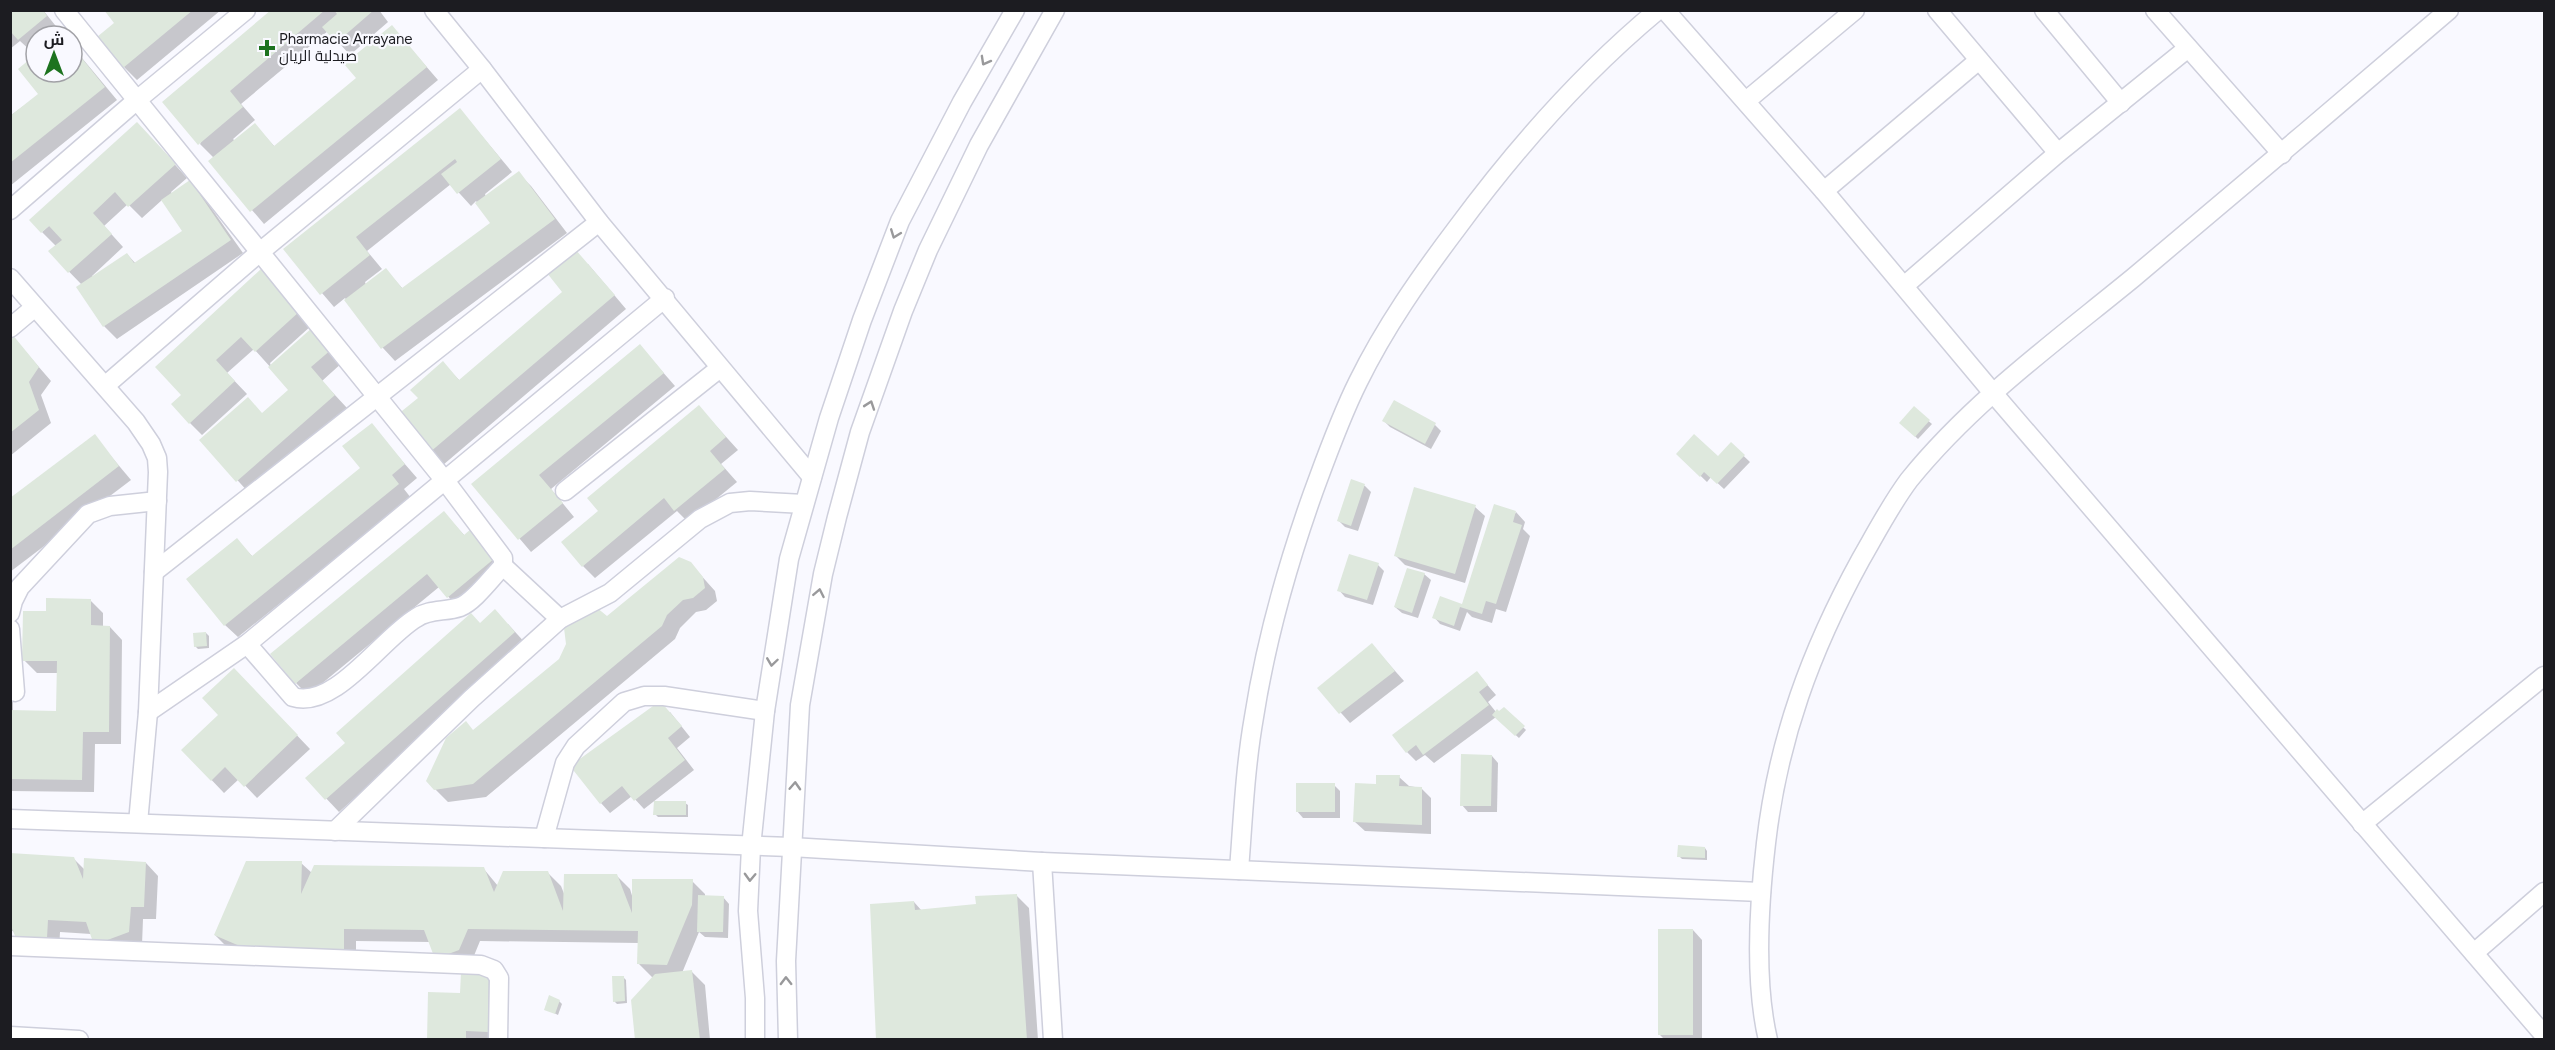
<svg xmlns="http://www.w3.org/2000/svg" width="2555" height="1050" font-family="Figtree,Cairo,sans-serif">
<style>
.shadow{fill:#0003;fill-rule:evenodd}
.building{fill:#dee8dd}
.lines{fill:none;stroke-linecap:round;stroke-linejoin:round}
.street-casing{stroke:#cecfdc;stroke-width:21}
.street{stroke:#fff;stroke-width:18}
.oneway{stroke:#99999b}
.poi-dot{fill:#1d731f;stroke:#f9f9ff;stroke-width:2}
.labels{text-anchor:middle;stroke-width:4.5;stroke-linejoin:round;paint-order:stroke}
.poi-label{font-size:15px;fill:#1c1c21;stroke:#f9f9ff;text-anchor:start}
</style>
<rect width="100%" height="100%" fill="#f9f9ff"/>
<!-- shadow -->
<g class="shadow">
<polygon points="10,10 43,10 59,30 51,36 36,36 36,48 32,52 20,41 10,49"/>
<polygon points="106,10 221,10 137,80 124,67 116,24"/>
<polygon points="273,10 379,10 388,22 350,55 328,31 241,104 255,120 233,139 235,141 255,125 275,147 358,79 392,27 438,80 264,224 210,161 214,158 200,144"/>
<polygon points="72,46 117,100 10,186 10,116 40,94 20,69 36,56 36,72 72,72"/>
<path d="M460,110L512,172L485,194L486,197L518,173L531,186L567,233L395,361L383,348L345,298L334,307L285,250ZM451,184L471,206L476,201L492,223L403,289L386,270L366,285L365,282L382,269L367,251Z"/>
<path d="M150,137L187,178L171,192L172,194L190,182L202,195L243,253L117,339L104,326L78,288L82,285L50,252L56,246L42,232ZM162,200L184,231L136,264L127,254L93,278L92,276L123,247L104,226L128,204L142,218Z"/>
<polygon points="588,264 626,309 443,465 431,452 420,398 443,363 460,381 565,292"/>
<polygon points="261,271 312,325 270,363 271,366 313,329 343,362 322,381 347,408 250,494 201,440 263,415 291,390 254,349 227,373 247,394 202,435 190,423 183,395"/>
<polygon points="12,336 51,381 41,395 51,423 10,456"/>
<polygon points="640,346 675,386 551,489 574,517 531,552 473,484"/>
<polygon points="699,407 738,450 721,464 737,482 688,522 677,511 595,578 583,566 600,512"/>
<polygon points="1914,409 1932,424 1918,439 1901,423"/>
<polygon points="1384,421 1435,425 1441,431 1431,449 1390,427"/>
<polygon points="371,425 417,478 404,489 411,498 238,637 225,625 237,540 253,557 363,468"/>
<polygon points="94,436 131,480 10,572 10,500"/>
<polygon points="1731,444 1750,462 1724,489 1711,477 1707,482 1678,454 1718,459"/>
<polygon points="1352,481 1365,486 1371,492 1358,531 1345,527 1338,520"/>
<polygon points="1475,507 1485,516 1465,583 1405,565 1395,555"/>
<polygon points="1516,512 1525,522 1523,529 1530,536 1506,612 1496,609 1492,623 1472,617 1467,612 1460,631 1440,624 1434,617 1461,605 1462,607"/>
<polygon points="444,513 465,536 471,531 507,572 461,610 439,587 308,695 296,683"/>
<polygon points="690,563 715,591 717,601 706,610 696,612 680,628 675,639 486,797 448,802 435,789 473,731 560,660 607,618"/>
<polygon points="1378,565 1384,571 1373,605 1345,597 1339,590"/>
<polygon points="1424,574 1431,580 1418,618 1402,613 1395,607"/>
<polygon points="90,600 103,613 103,627 110,627 122,640 121,744 95,744 94,792 10,791 10,689 13,692 13,712 58,712 58,673 37,673 24,660 47,612"/>
<polygon points="508,624 527,645 339,812 307,778 480,625"/>
<polygon points="206,633 209,636 209,648 198,649 195,646"/>
<polygon points="1372,645 1404,681 1350,723 1319,688"/>
<polygon points="1477,673 1496,695 1488,702 1496,712 1499,713 1504,709 1526,730 1519,738 1496,717 1434,763 1425,755 1416,761 1407,752"/>
<polygon points="247,683 310,749 257,798 239,779 224,793 183,750 220,715"/>
<polygon points="670,712 690,737 677,748 694,770 644,809 632,796 610,813 601,803"/>
<polygon points="1492,756 1498,763 1497,812 1468,812 1462,805"/>
<polygon points="1399,777 1409,786 1421,788 1431,798 1431,834 1365,831 1355,822 1377,785"/>
<polygon points="1334,785 1340,791 1340,818 1303,818 1297,811"/>
<polygon points="685,803 688,805 688,817 658,817 655,814"/>
<polygon points="1705,848 1707,851 1707,860 1682,859 1679,856"/>
<polygon points="10,855 73,858 85,870 146,863 158,876 156,919 143,919 142,945 108,957 91,934 60,932 59,951 10,930"/>
<polygon points="301,863 312,873 483,868 498,886 548,873 561,886 565,896 617,876 630,889 633,899 692,881 705,894 705,897 723,897 729,904 728,938 705,937 699,932 682,973 692,972 705,985 710,1040 636,1040 653,978 639,964 639,943 480,941 471,963 449,971 430,942 356,941 356,964 228,948 215,935"/>
<polygon points="1016,895 1029,908 1038,1040 878,1040 914,902 922,911 978,906"/>
<polygon points="1693,930 1702,940 1702,1040 1665,1040 1659,1034"/>
<polygon points="488,974 498,984 497,1040 428,1040 461,995"/>
<polygon points="623,977 626,980 627,1003 617,1004 614,1001"/>
<polygon points="559,1001 562,1004 558,1015 546,1009"/>
</g>
<!-- building -->
<g class="building">
<polygon points="10,10 43,10 47,16 18,40 10,31"/>
<polygon points="104,10 193,10 123,68 97,37 114,23"/>
<polygon points="271,10 325,10 230,91 243,107 198,145 162,102"/>
<polygon points="334,10 374,10 336,43 322,27 337,14"/>
<polygon points="392,25 427,67 250,212 208,161 255,123 274,146 356,78 344,64"/>
<polygon points="72,46 105,87 10,163 10,116 38,94 18,69 36,54 36,72 72,72"/>
<polygon points="460,108 501,159 457,194 441,174 457,162 455,159 356,237 370,255 320,295 283,249"/>
<polygon points="137,122 176,164 128,207 115,192 93,213 112,234 68,273 48,251 62,240 49,226 41,233 29,220"/>
<polygon points="519,171 555,219 381,349 344,300 386,268 402,288 490,223 475,203"/>
<polygon points="190,180 231,240 103,327 76,287 127,253 134,263 182,231 161,200"/>
<polygon points="575,249 615,295 429,453 397,415 418,398 410,390 443,361 459,380 562,292 547,273"/>
<polygon points="261,269 300,311 255,352 241,337 216,360 235,381 189,424 171,404 181,395 155,367"/>
<polygon points="313,327 332,349 311,367 335,395 236,482 199,440 248,397 262,413 288,390 268,367"/>
<polygon points="12,334 39,367 29,382 39,410 10,433 10,336"/>
<polygon points="640,344 664,373 539,475 563,503 518,540 471,484"/>
<polygon points="1394,400 1436,423 1425,444 1382,421"/>
<polygon points="699,405 726,437 710,451 725,469 674,511 664,498 582,567 561,542 598,511 587,498"/>
<polygon points="1914,406 1930,420 1915,437 1899,423"/>
<polygon points="372,423 405,464 392,475 399,484 224,626 186,579 237,538 252,556 360,468 342,446"/>
<polygon points="95,434 119,466 10,550 10,498"/>
<polygon points="1694,434 1718,456 1731,442 1745,455 1717,484 1704,472 1700,477 1676,454"/>
<polygon points="1351,479 1365,484 1351,526 1337,521"/>
<polygon points="1414,487 1476,505 1455,574 1394,556"/>
<polygon points="1494,504 1516,511 1513,522 1522,525 1496,604 1486,601 1482,614 1460,607 1454,626 1432,618 1440,596 1462,604"/>
<polygon points="444,511 464,535 471,529 495,558 447,598 427,574 295,684 270,654"/>
<polygon points="1349,554 1379,563 1367,600 1337,591"/>
<polygon points="679,557 691,562 703,577 705,588 693,598 683,600 667,615 662,626 473,784 434,790 426,781 446,738 466,721 473,730 559,659 566,644 564,628 570,621 596,607 607,616"/>
<polygon points="1407,568 1425,573 1412,613 1394,607"/>
<polygon points="46,598 91,599 91,625 110,626 109,732 83,732 82,780 10,779 10,710 56,711 57,661 22,661 23,611 46,611"/>
<polygon points="495,609 515,632 325,800 305,778 345,743 336,733 471,613 480,623"/>
<polygon points="206,632 207,646 194,647 193,633"/>
<polygon points="1372,643 1395,671 1339,714 1317,688"/>
<polygon points="234,668 298,735 244,787 225,767 211,781 181,750 218,715 202,698"/>
<polygon points="1477,671 1488,685 1479,692 1489,705 1423,755 1416,745 1406,753 1392,735"/>
<polygon points="660,701 682,726 668,738 685,760 634,801 622,786 600,804 570,766"/>
<polygon points="1504,707 1525,726 1515,736 1492,715 1497,709 1499,711"/>
<polygon points="1461,754 1492,755 1491,806 1460,806"/>
<polygon points="1376,775 1400,775 1399,786 1422,787 1422,825 1353,822 1355,783 1376,784"/>
<rect x="1296" y="783" width="39" height="29"/>
<polygon points="654,801 686,801 686,815 653,815"/>
<polygon points="1678,845 1705,847 1705,858 1677,857"/>
<polygon points="10,853 74,857 83,879 84,858 146,862 144,907 131,907 129,932 94,945 86,922 48,920 47,938 31,944 18,943 10,924"/>
<polygon points="246,861 302,861 301,894 314,865 484,867 494,892 503,871 548,871 563,911 564,874 617,874 632,913 632,879 693,879 692,905 667,965 637,964 638,931 468,929 459,950 435,959 424,930 344,929 344,952 249,950 214,935"/>
<polygon points="1017,894 1027,1040 876,1040 870,904 914,901 915,910 976,904 975,896"/>
<polygon points="698,895 724,896 723,932 697,932"/>
<rect x="1658" y="929" width="35" height="106"/>
<polygon points="692,970 700,1040 635,1040 631,1000 655,974"/>
<polygon points="461,972 489,973 488,1032 466,1031 466,1040 427,1040 428,992 460,993"/>
<polygon points="612,976 624,976 625,1001 613,1002"/>
<polygon points="549,995 560,1000 555,1014 544,1010"/>
</g>
<g class="lines">
<defs>
<g id="street">
<path d="M64,10L446,482L503,558V566C492,577 474,602 460,607C445,612 429,609 416,618C382,638 335,710 293,697L247,644"/>
<polyline points="434,10 482,69 599,222 812,477"/>
<polyline points="1665,10 1824,191 1993,393 2544,1035"/>
<polyline points="1937,10 2058,153"/>
<polyline points="2044,10 2121,103"/>
<polyline points="2155,10 2282,154"/>
<polyline points="1746,101 1855,10"/>
<polyline points="1824,191 1979,60"/>
<polyline points="10,210 137,100 246,10"/>
<polyline points="10,278 136,422 151,444 157,458 158,472 148,712 138,823"/>
<polyline points="1904,286 2058,153 2188,48"/>
<polyline points="10,328 35,307"/>
<polyline points="106,385 260,252 482,69"/>
<polyline points="565,491 720,368"/>
<polyline points="503,566 560,619"/>
<polyline points="154,572 599,222"/>
<polyline points="10,613 13,601 20,587 88,514 110,506 157,501"/>
<polyline points="10,629 15,692"/>
<polyline points="148,712 247,644 665,298"/>
<polyline points="10,819 791,847 1042,862 1761,892"/>
<polyline points="2362,824 2544,676"/>
<polyline points="335,831 471,699 560,619 610,593 700,519 730,503 750,501 804,504"/>
<polyline points="544,838 565,763 576,746 624,702 644,696 664,696 765,711"/>
<polyline points="1042,862 1053,1040"/>
<path d="M1239,870C1243,819 1245,768 1254,717C1266,640 1287,566 1313,493C1327,455 1340,418 1358,382C1385,327 1420,277 1457,228C1516,148 1581,74 1658,10"/>
<polyline points="10,946 481,965 494,970 499,978 498,1040"/>
<polyline points="2474,953 2544,892"/>
<polyline points="10,1036 79,1040"/>
<polyline points="755,1040 755,998 748,911 751,847 765,711 789,559 829,418 862,320 900,221 962,102 1015,10"/>
<polyline points="788,1040 786,961 800,705 823,574 837,517 860,432 903,311 928,250 979,145 1055,10"/>
<path d="M1768,1040C1754,981 1759,903 1766,843C1778,739 1811,650 1861,559C1876,533 1891,504 1909,480C1972,402 2056,341 2133,278C2239,189 2344,100 2449,10"/>
</g>
</defs>
<!-- street casing -->
<use href="#street" class="street-casing"/>
<!-- street -->
<use href="#street" class="street"/>
</g>
<!-- one-way arrows -->
<defs><path id="oneway-chevron" d="M-2-3.5L2.5 0L-2 3.5" fill="none" stroke-width="1.6" stroke-linecap="round" stroke-linejoin="round" transform="scale(1.5)"/></defs>
<g class="oneway">
<use href="#oneway-chevron" transform="translate(985 61) rotate(119)"/>
<use href="#oneway-chevron" transform="translate(895 234) rotate(111)"/>
<use href="#oneway-chevron" transform="translate(870 405) rotate(-71)"/>
<use href="#oneway-chevron" transform="translate(819 593) rotate(-79)"/>
<use href="#oneway-chevron" transform="translate(772 662) rotate(98)"/>
<use href="#oneway-chevron" transform="translate(795 786) rotate(-87)"/>
<use href="#oneway-chevron" transform="translate(750 877) rotate(92)"/>
<use href="#oneway-chevron" transform="translate(786 981) rotate(-91)"/>
</g>
<!-- markers -->
<path class="poi-dot" d="M264 39h6v6h6v6h-6v6h-6v-6h-6v-6h6z"/>
<g class="labels">
<!-- poi labels -->
<g class="poi-label">
<text x="279" y="44">Pharmacie Arrayane<tspan x="279" dy="17">صيدلية الريان</tspan></text>
</g>
</g>
<!-- border -->
<rect width="2555" height="1050" fill="none" stroke="#1c1c21" stroke-width="24"/>
<!-- north arrow -->
<g transform="translate(54 54)"><circle r="28" fill="#f9f9ff" stroke="#a1a1a6" stroke-width="1.5"/>
<path d="M0-4.5L10 22L0 15L-10 22Z" fill="#1d731f"/>
<text y="-9" font-size="16" font-weight="bold" text-anchor="middle" fill="#1c1c21">ش</text>
</g>
</svg>
